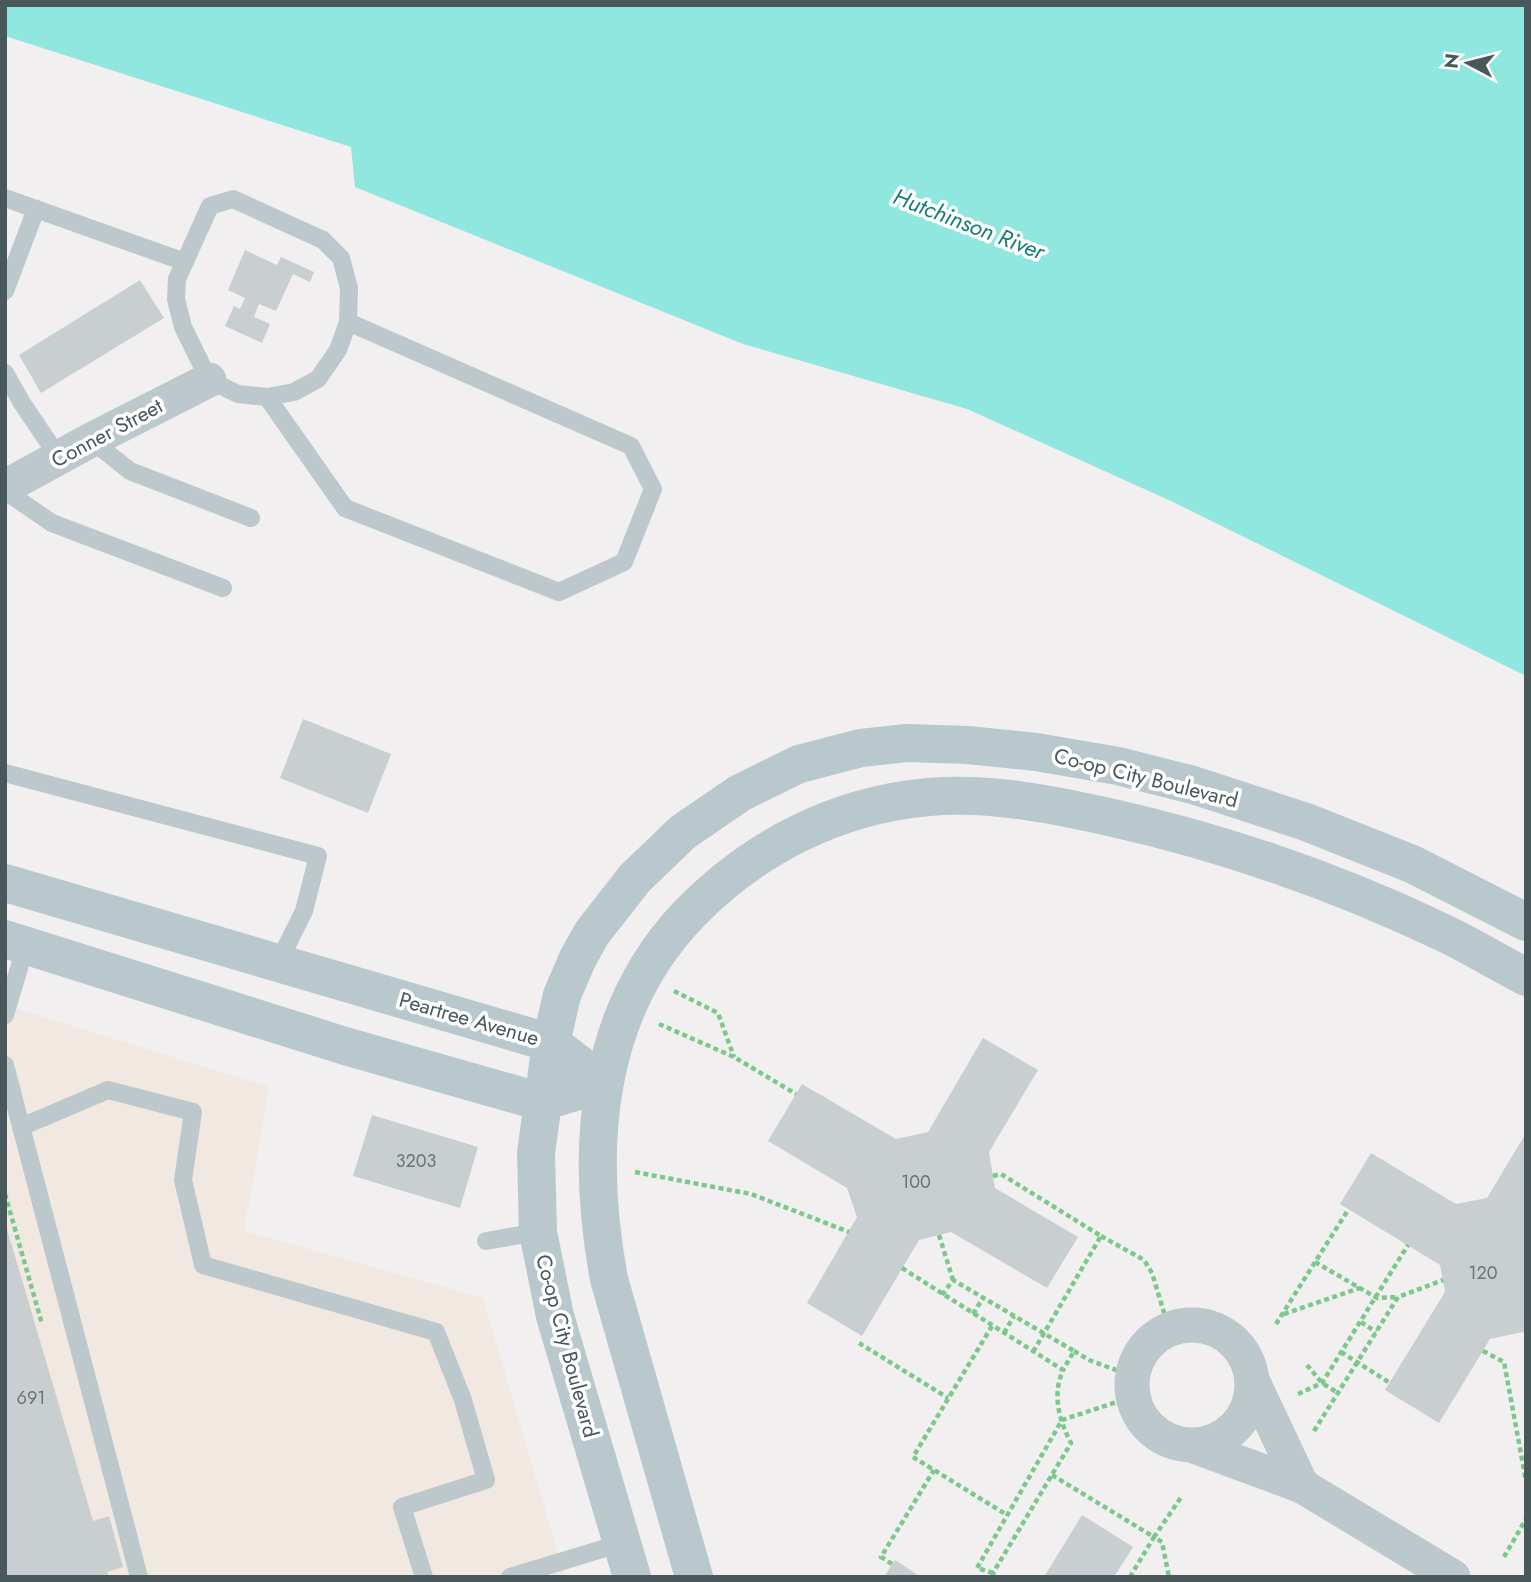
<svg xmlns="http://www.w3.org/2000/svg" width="1531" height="1582" font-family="Jost,sans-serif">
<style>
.commercial{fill:#f0e8e1}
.water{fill:#90e7df}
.building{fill:#c9ced0}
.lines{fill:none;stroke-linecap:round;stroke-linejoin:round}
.path{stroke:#7ac88b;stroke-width:4.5;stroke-dasharray:5 3.5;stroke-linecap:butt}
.lane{stroke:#bcc8cb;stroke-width:18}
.street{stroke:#bcc8cb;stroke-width:35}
.secondary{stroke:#b9c8cd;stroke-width:38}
.labels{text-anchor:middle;stroke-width:7;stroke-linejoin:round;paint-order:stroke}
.number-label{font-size:18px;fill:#687678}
.street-label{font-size:21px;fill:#48585b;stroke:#fff}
.water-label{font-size:23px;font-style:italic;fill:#147e75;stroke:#fff}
</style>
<rect width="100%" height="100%" fill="#f2eff0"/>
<!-- commercial -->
<polygon class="commercial" points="5,1005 269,1087 244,1231 483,1298 565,1577 5,1577"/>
<!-- water -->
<polygon class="water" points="5,5 1526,5 1526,676 1173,502 967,409 743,344 355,187 351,147 5,36"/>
<!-- building -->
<g class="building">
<polygon points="245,250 277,265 281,257 314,272 310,282 293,274 276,311 259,304 254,317 270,324 262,343 225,326 234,306 240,309 245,298 228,290"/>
<polygon points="140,280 164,318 41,393 19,355"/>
<polygon points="303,719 391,754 368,813 280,778"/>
<polygon points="983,1038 1038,1070 989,1152 995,1188 1078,1237 1047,1288 951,1232 919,1240 862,1336 807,1303 857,1217 847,1188 768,1141 802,1084 896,1139 928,1132"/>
<polygon points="372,1115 478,1147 460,1208 353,1176"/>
<polygon points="1526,1133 1526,1334 1523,1332 1490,1339 1439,1423 1385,1390 1445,1292 1440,1265 1340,1204 1371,1153 1456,1204 1487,1198"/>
<polygon points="5,1222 93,1521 109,1516 123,1567 107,1572 109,1577 5,1577"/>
<polygon points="1082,1515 1133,1547 1114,1577 1044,1577"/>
<polygon points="895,1560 921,1577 884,1577"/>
</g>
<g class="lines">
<!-- path -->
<g class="path">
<polyline points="674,991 718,1013 734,1057"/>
<polyline points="659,1024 734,1057 796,1094"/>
<polyline points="635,1172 751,1194 849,1232"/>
<polyline points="993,1176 1001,1174 1101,1236 1033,1352"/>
<polyline points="5,1194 42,1324"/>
<polyline points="939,1235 953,1280"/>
<polyline points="1101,1236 1144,1260 1152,1273 1169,1329"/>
<polyline points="1315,1262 1377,1298 1398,1297"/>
<path d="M902,1268L1063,1370C1052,1395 1059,1420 1071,1443L993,1573L994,1577"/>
<polyline points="942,1295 953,1280 1074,1351 1063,1370"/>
<polyline points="973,1314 983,1298"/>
<polyline points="1284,1314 1360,1288"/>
<polyline points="1361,1322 1376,1332"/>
<polyline points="1276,1324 1348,1210"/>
<polyline points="992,1326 913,1457 1007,1515"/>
<polyline points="1004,1333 1014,1316"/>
<polyline points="859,1343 948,1398"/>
<polyline points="1074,1351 1089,1360 1132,1376"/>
<polyline points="1483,1351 1504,1362 1526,1481"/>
<polyline points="1341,1352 1390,1383"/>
<polyline points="1307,1365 1322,1383 1338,1393"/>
<polyline points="1298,1394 1322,1383 1408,1245"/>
<polyline points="1314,1431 1398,1297 1443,1280"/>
<polyline points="1052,1475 1154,1537 1182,1496"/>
<polyline points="1504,1557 1526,1519"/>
<polyline points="892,1564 881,1557 934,1470"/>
<polyline points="993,1573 977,1568 1062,1420 1132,1397"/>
<polyline points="1130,1577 1154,1537 1162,1542 1169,1577"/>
</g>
<!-- lane -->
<g class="lane">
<polyline points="5,198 185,262"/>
<polygon points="233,199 323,240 341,258 349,288 348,322 338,350 318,379 294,392 267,397 238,394 209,380 183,327 176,299 177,279 210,206"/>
<polyline points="5,291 36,209"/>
<polyline points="5,373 22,403 59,458"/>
<polyline points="267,397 345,508 559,592 624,562 653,489 631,446 348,322"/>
<polyline points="91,440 130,471 251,518"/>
<polyline points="5,491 52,523 223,588"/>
<polyline points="5,773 318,856 304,911 278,963"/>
<polyline points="5,1015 26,945"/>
<polyline points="5,1065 139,1577"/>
<polyline points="21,1127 108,1090 193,1112 183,1180 203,1265 436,1332 463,1400 486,1480 402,1507 424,1577"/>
<polyline points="486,1241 538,1232"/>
<polyline points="510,1577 622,1543"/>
</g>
<!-- street -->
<g class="street">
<polyline points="5,487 91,440 209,380"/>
<circle cx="1192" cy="1385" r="60"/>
<polyline points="1194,1446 1302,1486 1252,1380"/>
<polyline points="1302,1486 1453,1577"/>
</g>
<!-- secondary -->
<g class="secondary">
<polyline points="5,883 551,1043 604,1083"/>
<polyline points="5,939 345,1046 542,1102 604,1083"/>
<polyline points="632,1577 555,1316 538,1232 536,1153 551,1043 562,995 578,958 592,933 635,878 683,832 740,793 799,764 861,748 907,743 968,745 1036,752 1118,766 1193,785 1306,822 1412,864 1526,922"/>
<path d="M694,1577L609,1279C585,1150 594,1013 689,914C753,848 836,805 929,797C990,792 1050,804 1109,817C1225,843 1338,882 1446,934C1473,947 1499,963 1526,977"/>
</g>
</g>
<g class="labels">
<!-- number labels -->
<g class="number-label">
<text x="416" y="1167">3203</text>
<text x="916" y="1188">100</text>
<text x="1483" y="1279">120</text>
<text x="31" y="1404">691</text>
</g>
<!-- street labels -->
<g class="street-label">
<text transform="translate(107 433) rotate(-28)" y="7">Conner Street</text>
<text transform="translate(1146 778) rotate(14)" y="7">Co-op City Boulevard</text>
<text transform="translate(469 1019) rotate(16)" y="7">Peartree Avenue</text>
<text transform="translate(567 1346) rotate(75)" y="7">Co-op City Boulevard</text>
</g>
<!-- water labels -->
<g class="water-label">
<text transform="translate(969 224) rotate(21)" y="8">Hutchinson River</text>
</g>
</g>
<!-- border -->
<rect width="1531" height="1582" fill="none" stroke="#48585b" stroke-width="14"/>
<!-- north arrow -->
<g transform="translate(1468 63) rotate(277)" stroke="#ffffff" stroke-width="5" paint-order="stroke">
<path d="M0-5L12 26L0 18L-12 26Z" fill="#48585b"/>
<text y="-10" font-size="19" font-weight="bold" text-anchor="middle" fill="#48585b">N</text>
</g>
</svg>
